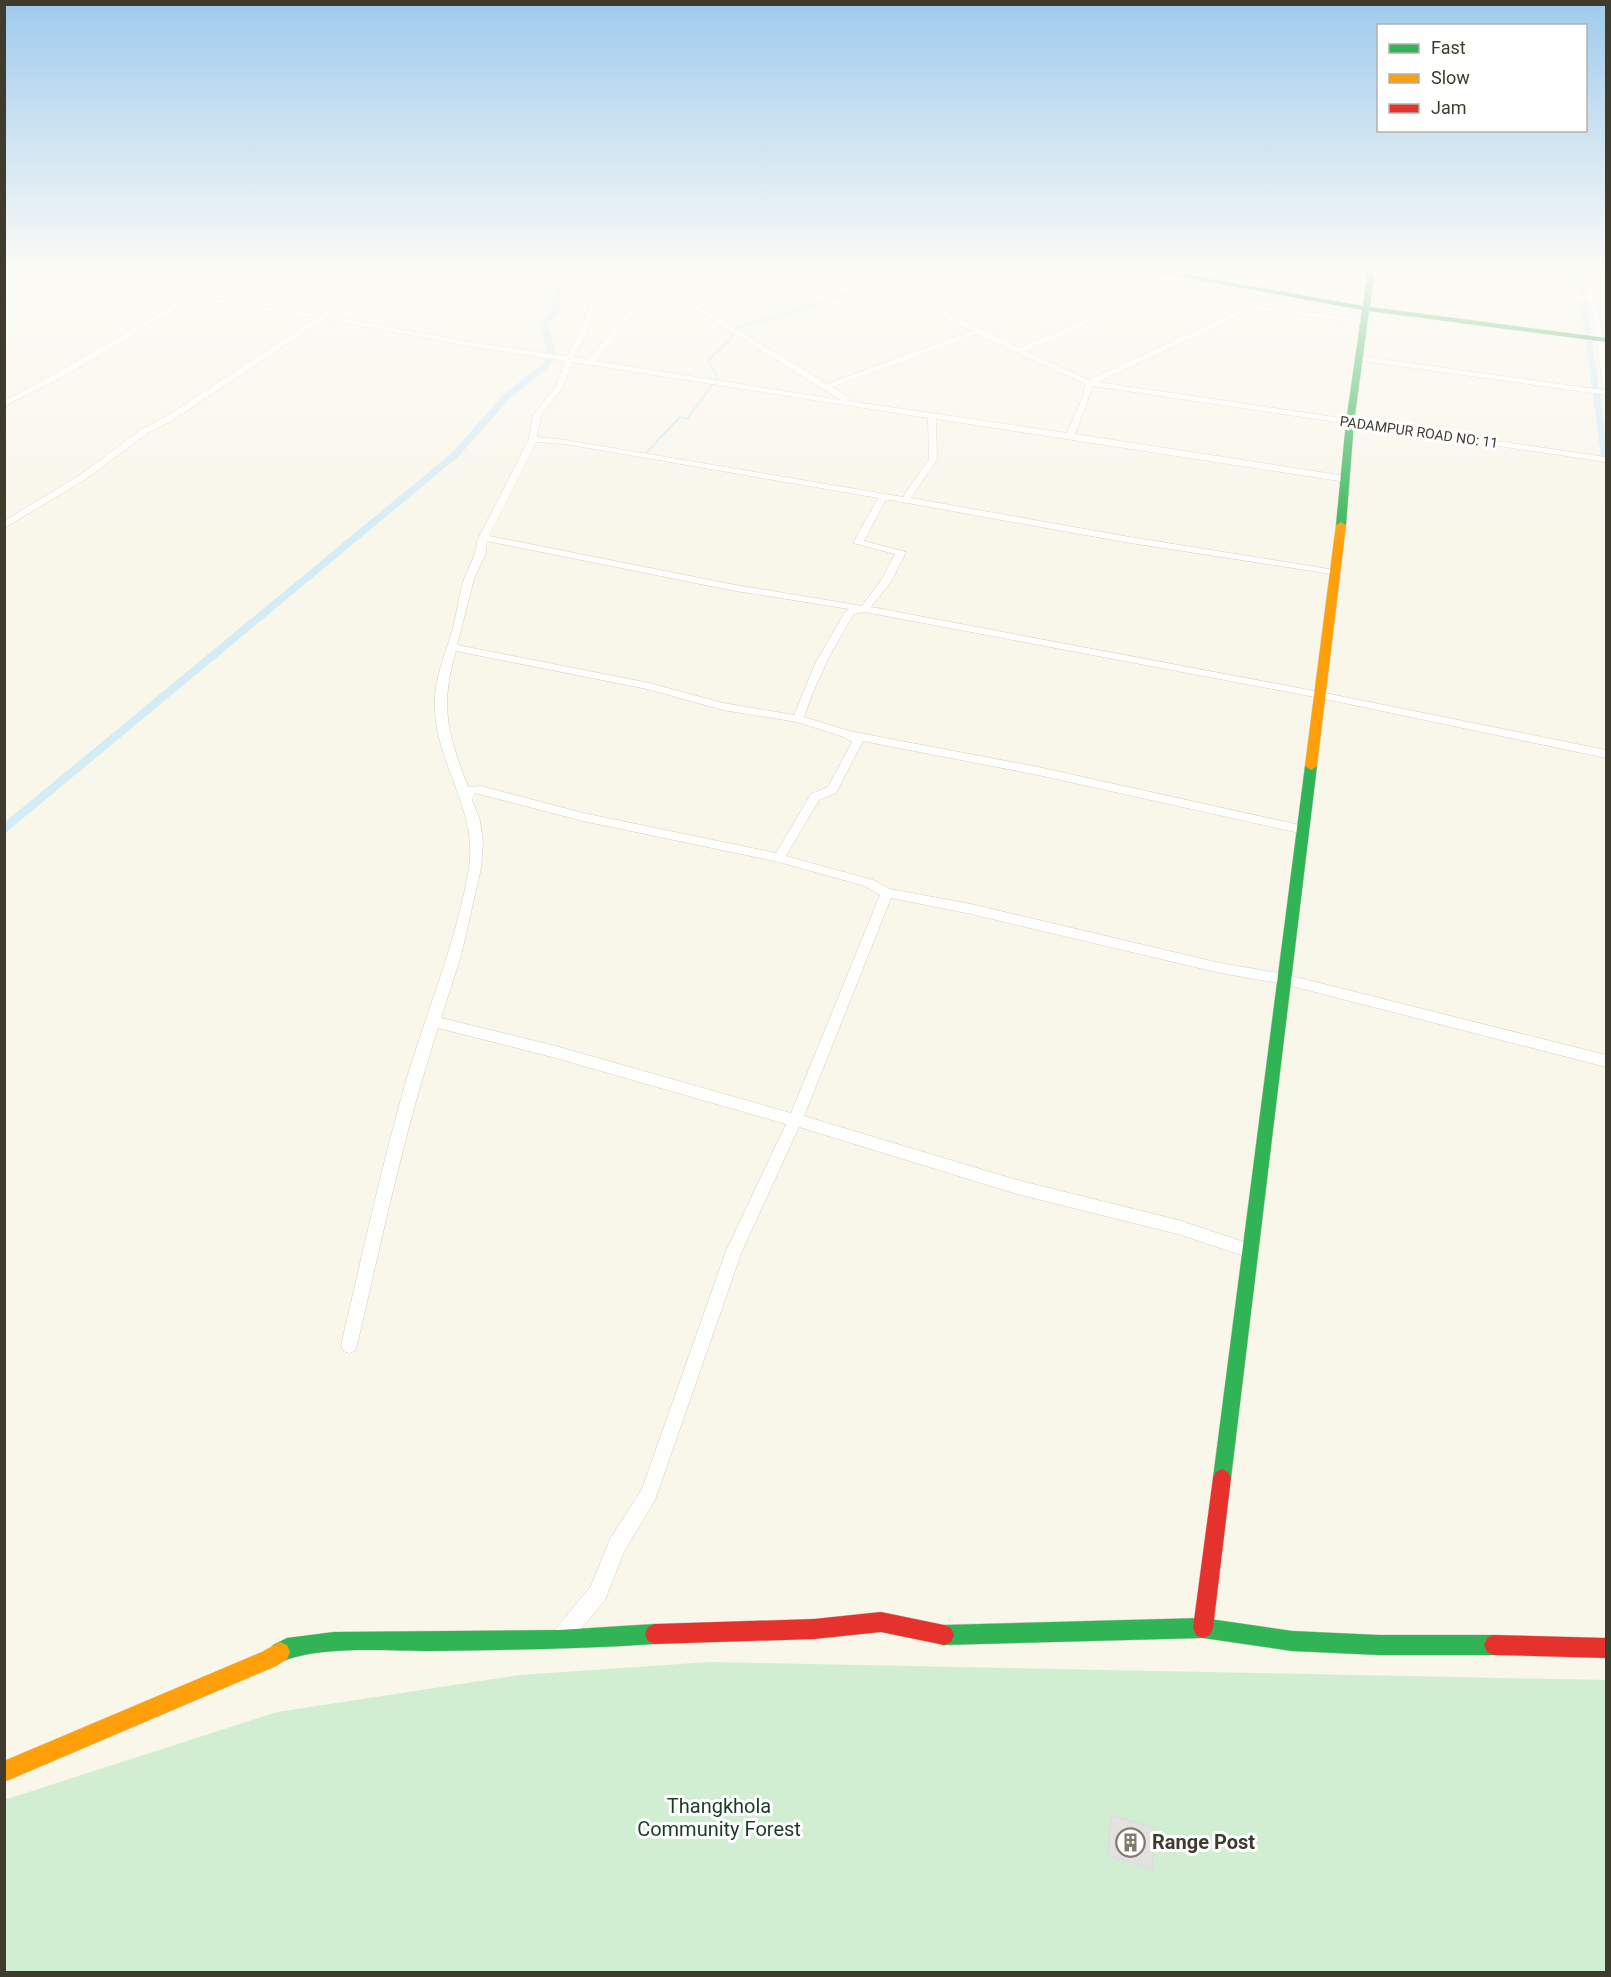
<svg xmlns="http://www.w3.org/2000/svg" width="1611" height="1977" font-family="Roboto,sans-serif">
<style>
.green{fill:#d1eed3}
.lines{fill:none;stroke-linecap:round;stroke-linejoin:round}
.stream{stroke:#d3ecf5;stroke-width:2}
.canal{fill:#d3ecf5;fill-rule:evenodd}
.building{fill:#e4e2e1;stroke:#dedcdd;stroke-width:1.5}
.street-casing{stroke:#d4d1c5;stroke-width:1}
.fast-casing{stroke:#d4d1c5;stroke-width:1}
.slow-casing{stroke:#d4d1c5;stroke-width:1}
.jam-casing{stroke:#d4d1c5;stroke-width:1}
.street{fill:#fefefc;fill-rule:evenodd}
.fast{fill:#30b455;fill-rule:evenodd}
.slow{fill:#ff9f0a;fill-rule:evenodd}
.jam{fill:#e5322d;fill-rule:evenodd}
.labels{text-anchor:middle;stroke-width:6;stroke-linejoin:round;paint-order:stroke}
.far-street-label{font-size:14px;fill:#3f3c2d;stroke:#fff}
.near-park-label{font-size:20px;fill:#193c25;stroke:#fff}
.near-poi-label{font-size:20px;font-weight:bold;fill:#3f3c2d;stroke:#fff;text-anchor:start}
</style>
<rect width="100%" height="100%" fill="#f9f6ea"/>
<!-- green -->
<polygon class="green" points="710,1662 1606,1680 1606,1972 5,1972 4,1800 277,1712 519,1675"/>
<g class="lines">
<!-- stream -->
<polyline class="stream" points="646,453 680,417 687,419 718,377 708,360 730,340 735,329 888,281 867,271"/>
<!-- canal -->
<g class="canal">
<polygon points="563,271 569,271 561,284 560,311 548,324 556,356 550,366 509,399 459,456 4,834 4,823 453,452 503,395 544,363 548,356 540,324 552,311 555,284"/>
<polygon points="1576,271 1582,271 1606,436 1606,465 1602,462"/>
</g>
</g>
<!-- building -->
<polygon class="building" points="1111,1815 1154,1828 1152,1869 1108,1855"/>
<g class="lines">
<defs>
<g id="street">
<path d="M89,271C123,271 156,296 189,294C205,293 219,271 238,271L198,296L322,315L388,271H395L329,316L475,343L567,356L579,332L603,271L655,281L667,271H674L660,283L827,384L971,331L855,271H863L1019,348L1169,284L1132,271H1142L1253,305L1369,320V324H1366L1253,309L1098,382L1606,457V462L1093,386L1075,434L1346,476L1350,479L1346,482L936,419L937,459L911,498L1124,536L1335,570L1340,573L1338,575L1124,542L891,500L885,501L864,541L906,552L892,580L871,607L1320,692L1606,750V758L1320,698L865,612L854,614C833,647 816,681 804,717L849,731L1038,767L1304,826L1310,830L1304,834L1038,775L863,741L836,793L819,800L786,856L873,880L890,889L971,904L1220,963L1284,974L1606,1055V1067L1284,984L1220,973L971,914L891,898L804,1116L1017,1180L1178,1220L1256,1246L1258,1251L1256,1256L1250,1258L1178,1234L1017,1194L799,1127L742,1251L655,1500L624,1552L605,1600L567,1646L560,1649L553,1646L550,1639L553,1632L591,1586L610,1539L642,1489L726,1251L786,1124L552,1057L438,1028C404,1132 382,1239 357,1345L355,1351L349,1353L343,1351L341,1345C362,1257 381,1168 406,1081C427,1010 457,941 469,868C478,811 437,765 435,710C433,680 446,654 453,628C457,612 459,595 464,579C469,566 476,556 477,541L529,439L533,415L556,386L565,361L475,347L324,319L173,420L148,433L86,479L4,528V521L80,475L142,429L167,416L316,318L193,299L66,375L4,406V401L60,371L185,298L166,294L95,273L4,310V305ZM607,276L651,284L588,359L574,357L587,332ZM657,286L841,400L595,361ZM1176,286L1246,307L1089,380L1025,351ZM977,334L1085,384L1083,396L1067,433L849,401V397L832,387ZM572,362L928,418L929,459L903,497L565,440L537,437L541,415L564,386ZM536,442L565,444L878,498L853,543L895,554L882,579L862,606L730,584L489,536ZM487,541L730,590L849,609L845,612L815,664L794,715L723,703L649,683L457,645L474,579L486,553ZM456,651L647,689L723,710L797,722L844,737L852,742L828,787L811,794L776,853L583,813L481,786L468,787C448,733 439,708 456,651ZM475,793L583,821L779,862L865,886L880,895L791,1113L552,1045L441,1018L461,956L481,868L483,843L480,821L472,799Z"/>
<polygon points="1368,271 1589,297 1584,271 1590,271 1596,298 1606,299 1606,303 1597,302 1606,357 1606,395 1356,360 1355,358 1359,356 1603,390 1597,340 1590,301 1371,274"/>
</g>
<g id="fast">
<polygon points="1151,271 1165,271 1363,306 1368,271 1374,271 1370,307 1606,338 1606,342 1369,311 1354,422 1346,525 1341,528 1336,525 1346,422 1362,310"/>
<polygon points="1311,762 1317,766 1231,1478 1228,1484 1222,1487 1216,1484 1213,1478 1305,766"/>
<polygon points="1203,1618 1292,1631 1379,1635 1494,1635 1501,1638 1504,1645 1501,1652 1494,1655 1379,1655 1292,1651 1203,1638 944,1645 937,1642 934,1635 937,1628 944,1625"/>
<path d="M655,1624L662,1627L665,1634L662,1641L655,1644C580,1649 505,1650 430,1651C385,1651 322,1645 280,1662L273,1659L270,1652L273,1645L287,1638L334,1632L559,1630Z"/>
</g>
<g id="slow">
<polygon points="1341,522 1346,525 1317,766 1311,770 1305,766 1336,525"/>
<polygon points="280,1642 287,1645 290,1652 287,1659 276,1666 4,1782 4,1761 262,1652"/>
</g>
<g id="jam">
<polygon points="1222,1469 1228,1472 1231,1478 1213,1628 1210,1635 1203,1638 1196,1635 1193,1628 1213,1478 1216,1472"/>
<polygon points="881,1612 944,1625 951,1628 954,1635 951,1642 944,1645 881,1632 814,1639 655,1644 648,1641 645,1634 648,1627 655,1624 814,1619"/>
<polygon points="1494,1635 1606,1638 1606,1658 1494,1655 1487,1652 1484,1645 1487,1638"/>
</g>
</defs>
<!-- street casing -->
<use href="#street" class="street-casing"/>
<!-- fast casing -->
<use href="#fast" class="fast-casing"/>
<!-- slow casing -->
<use href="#slow" class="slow-casing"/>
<!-- jam casing -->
<use href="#jam" class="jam-casing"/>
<!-- street -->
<use href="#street" class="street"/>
<!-- fast -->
<use href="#fast" class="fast"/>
<!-- slow -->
<use href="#slow" class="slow"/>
<!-- jam -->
<use href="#jam" class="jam"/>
</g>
<!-- sky -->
<linearGradient id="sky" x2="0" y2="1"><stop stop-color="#9fcaed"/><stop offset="0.49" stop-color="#fcfbf6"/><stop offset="1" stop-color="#fcfbf6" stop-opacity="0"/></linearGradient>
<rect width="1611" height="548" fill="url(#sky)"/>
<!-- icons -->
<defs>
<symbol id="building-ring" viewBox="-11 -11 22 22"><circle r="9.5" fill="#fff" stroke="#807d6f" stroke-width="1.5"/><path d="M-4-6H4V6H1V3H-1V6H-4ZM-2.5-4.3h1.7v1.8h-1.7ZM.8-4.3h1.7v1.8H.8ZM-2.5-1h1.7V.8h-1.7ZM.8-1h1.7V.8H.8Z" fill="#807d6f"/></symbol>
</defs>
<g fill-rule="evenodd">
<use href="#building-ring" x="1114" y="1826" width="33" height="33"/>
</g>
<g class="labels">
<!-- far-street labels -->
<g class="far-street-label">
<text transform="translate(1419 432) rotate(8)" y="5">PADAMPUR ROAD NO: 11</text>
</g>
<!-- near-park labels -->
<g class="near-park-label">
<text x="719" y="1813">Thangkhola<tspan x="719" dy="23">Community Forest</tspan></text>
</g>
<!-- near-poi labels -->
<g class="near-poi-label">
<text x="1152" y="1849">Range Post</text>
</g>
</g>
<!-- border -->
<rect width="1611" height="1977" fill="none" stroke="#3f3c2d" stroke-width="12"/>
<!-- legend -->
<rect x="1377" y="24" width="210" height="108" fill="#ffffff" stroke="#b2b1ab" stroke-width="1.5"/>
<rect x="1389" y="44" width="30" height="9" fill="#30b455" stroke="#b2b1ab" stroke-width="1.5"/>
<text x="1431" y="54" font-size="18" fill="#3f3c2d">Fast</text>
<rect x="1389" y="74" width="30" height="9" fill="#ff9f0a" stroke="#b2b1ab" stroke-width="1.5"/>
<text x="1431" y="84" font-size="18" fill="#3f3c2d">Slow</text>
<rect x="1389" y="104" width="30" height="9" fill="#e5322d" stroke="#b2b1ab" stroke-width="1.5"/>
<text x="1431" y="114" font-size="18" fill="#3f3c2d">Jam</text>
</svg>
